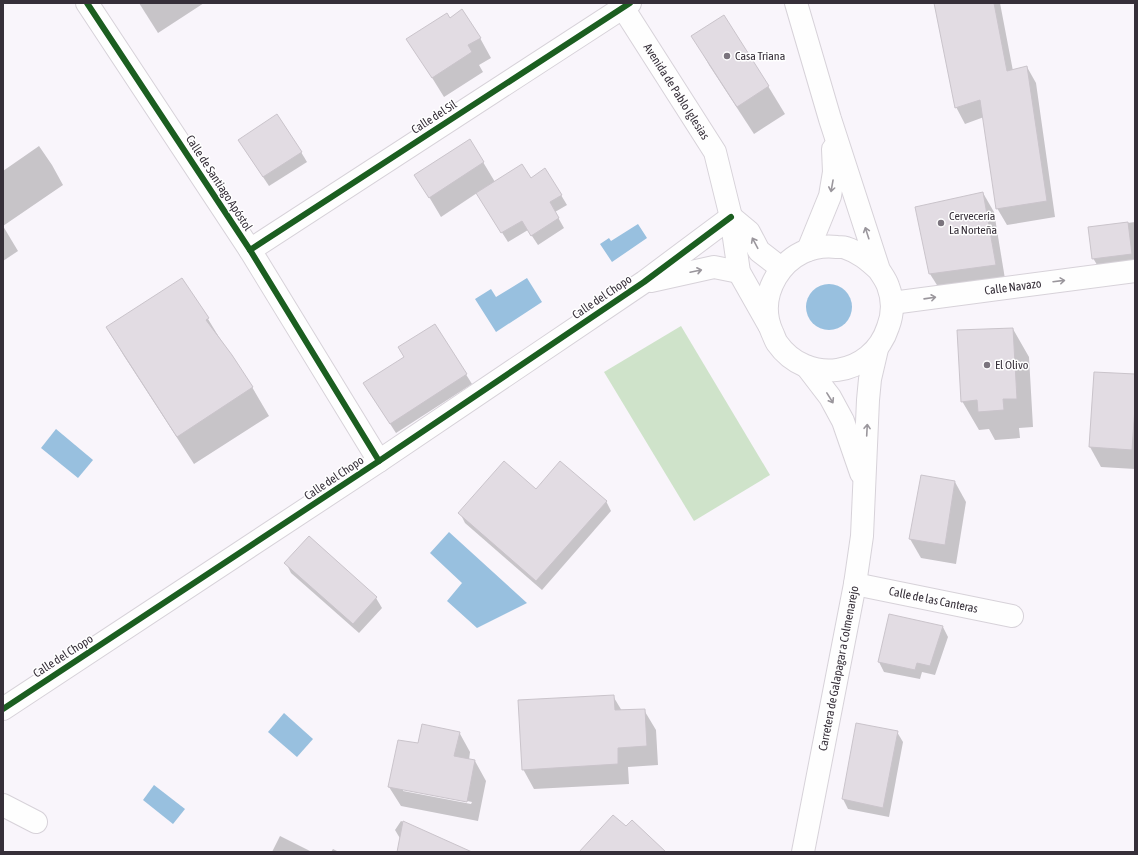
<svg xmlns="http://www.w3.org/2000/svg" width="1138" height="855" font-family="'Asap Condensed',sans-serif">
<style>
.green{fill:#cfe3ca}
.water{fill:#98c0df}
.shadow{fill:#0003;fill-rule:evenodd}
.building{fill:#e2dce3;stroke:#cac4cb}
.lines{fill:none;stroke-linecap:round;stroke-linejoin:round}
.street-casing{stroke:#d7d2d9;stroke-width:24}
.primary-casing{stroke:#d7d2d9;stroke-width:24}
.street{stroke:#fefefe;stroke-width:22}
.primary{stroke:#fefefe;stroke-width:22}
.cycleway-casing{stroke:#fff;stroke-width:8}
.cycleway{stroke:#1b5e20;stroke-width:6}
.oneway{stroke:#9a969c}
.poi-dot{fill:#7a747d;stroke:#fff;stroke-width:1.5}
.labels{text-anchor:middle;stroke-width:3;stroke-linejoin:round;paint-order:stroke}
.poi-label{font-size:12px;fill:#362f39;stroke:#fff;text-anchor:start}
.street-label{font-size:12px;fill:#362f39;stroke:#fff}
</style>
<rect width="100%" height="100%" fill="#f9f5fb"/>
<!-- green -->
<polygon class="green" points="681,326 770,475 694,521 604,372"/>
<!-- water -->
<g class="water">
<polygon points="638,224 647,238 612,262 600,244 609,238 611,241"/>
<polygon points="527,278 542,302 496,332 475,299 491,289 496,297"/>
<circle cx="829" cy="307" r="23"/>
<polygon points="56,429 93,460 78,478 41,448"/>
<polygon points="449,532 527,603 477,628 447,601 462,583 430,553"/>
<polygon points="284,713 313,739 297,757 268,732"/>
<polygon points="154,785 185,809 173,824 143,800"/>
</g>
<!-- shadow -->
<g class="shadow">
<polygon points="139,3 204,3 158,33"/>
<polygon points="936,3 1000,3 1013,71 1027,67 1036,83 1055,217 1007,225 997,208 984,117 965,124 956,107"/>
<polygon points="450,19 480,38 491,58 479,65 483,72 444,97 408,39"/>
<polygon points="693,36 768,86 785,114 754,134 709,65"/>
<polygon points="39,146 52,165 63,185 3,226 18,251 3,261 3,171"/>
<polygon points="245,150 301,152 307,162 269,186"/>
<polygon points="483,162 495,182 530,179 561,195 567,205 555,212 564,228 538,245 528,230 508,242 477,193 441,217 416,175"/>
<polygon points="983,193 994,212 1006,285 942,293 930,274"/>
<polygon points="1135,222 1135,270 1103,275 1093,258 1090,228"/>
<polygon points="182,279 208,319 222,342 252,387 269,416 194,464 124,356 107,328"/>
<polygon points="435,325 472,384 396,433 370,393 405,358"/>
<polygon points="1013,329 1029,357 1033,427 1019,428 1020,438 995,440 989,429 979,430 962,401"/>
<polygon points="1095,373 1135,375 1135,469 1101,467 1090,447"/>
<polygon points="955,482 966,502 956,564 921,558 910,539"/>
<polygon points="536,490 606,501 611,511 542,590 465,523 460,513"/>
<polygon points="286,563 376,598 382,608 359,633 291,573"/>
<polygon points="943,627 948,637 935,675 922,672 920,679 884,672 879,662"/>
<polygon points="613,696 622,711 644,710 656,730 658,765 628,767 629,784 534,789 523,769"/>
<polygon points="857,724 897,732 903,742 889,817 848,809 843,799"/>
<path d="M459,732L470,752L469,760L475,761L486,781L478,821L401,806L389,787L419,745ZM403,788L472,802L471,804L403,791Z"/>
<polygon points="401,821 470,852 398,852 401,840 395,830"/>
<polygon points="280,836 312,852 272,852"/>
<polygon points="333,849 339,852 331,852"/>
</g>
<!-- building -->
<g class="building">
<polygon points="934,3 994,3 1007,71 1027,66 1047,201 996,209 980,100 955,108"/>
<polygon points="462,9 481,38 468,45 472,52 432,78 406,39 447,13 450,18"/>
<polygon points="724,15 769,86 737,107 691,36"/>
<polygon points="277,114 302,152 263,177 238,140"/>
<polygon points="470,139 484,162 429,198 414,175"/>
<polygon points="522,164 531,178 545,168 562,195 550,202 559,218 531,236 522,221 501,233 476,193"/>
<polygon points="983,192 996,265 929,274 915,207"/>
<polygon points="1128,222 1132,254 1092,259 1088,227"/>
<polygon points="182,278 209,318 206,320 232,355 253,387 177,437 106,327"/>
<polygon points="435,324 467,374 390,424 363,383 404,357 398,347"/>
<polygon points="1013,328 1017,399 1003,399 1004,410 978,412 977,400 961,402 957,330"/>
<polygon points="1094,372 1135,374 1135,407 1132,450 1089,447"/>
<polygon points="504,461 536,489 560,461 607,501 536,581 458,513"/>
<polygon points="921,475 955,481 945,545 909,539"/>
<polygon points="309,536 377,597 353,624 284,563"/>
<polygon points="889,614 943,626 930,666 917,663 915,670 878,662"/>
<polygon points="614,695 615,710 645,709 647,746 618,748 618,764 522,770 518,700"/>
<polygon points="856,723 898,731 883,808 842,799"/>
<polygon points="422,724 460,732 454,756 475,760 467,802 388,787 398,740 418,743"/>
<polygon points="613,815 626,826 632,820 666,852 579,852"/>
<polygon points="403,821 472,852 397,852"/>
</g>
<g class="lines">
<defs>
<g id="street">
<polyline points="87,3 250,250 379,461"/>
<path id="s1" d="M620,3L715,152L731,217L739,272L769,325"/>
<polyline points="731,217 749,232 759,251 781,268"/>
<polyline points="250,250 630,3"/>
<polyline points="651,281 714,267 739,272"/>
<path id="s2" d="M892,303L1135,271"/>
<path id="s3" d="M855,584L1012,616"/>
<polyline points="3,709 379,461 644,282 731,217"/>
<polyline points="3,805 36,822"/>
</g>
<g id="primary">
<path d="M796,3L830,119L879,270C882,275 886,280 888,286C893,299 893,314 888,327C872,377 807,386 777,343C775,340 774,336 772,332C764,314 766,294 776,277C789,255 812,244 837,247C840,247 844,247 846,248C859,252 869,261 879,270"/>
<polyline points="808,250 830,196 834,172 833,149"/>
<polyline points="807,367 830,397 843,421 861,473"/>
<path id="s4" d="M803,852L855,584L862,536L868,400L870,379L877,349"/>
</g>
</defs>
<!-- street casing -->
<use href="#street" class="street-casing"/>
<!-- primary casing -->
<use href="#primary" class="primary-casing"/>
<!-- street -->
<use href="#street" class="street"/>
<!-- primary -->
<use href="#primary" class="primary"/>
<defs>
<g id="cycleway">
<polyline points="87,3 250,250 379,461"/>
<polyline points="250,250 630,3"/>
<polyline points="3,709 379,461 644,282 731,217"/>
</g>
</defs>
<!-- cycleway casing -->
<use href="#cycleway" class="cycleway-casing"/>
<!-- cycleway -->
<use href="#cycleway" class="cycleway"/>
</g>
<!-- one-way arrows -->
<defs><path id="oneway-shaft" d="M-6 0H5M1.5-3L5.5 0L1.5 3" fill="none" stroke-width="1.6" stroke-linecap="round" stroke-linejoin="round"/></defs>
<g class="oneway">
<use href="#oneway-shaft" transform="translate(832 186) rotate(100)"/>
<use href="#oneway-shaft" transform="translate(867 233) rotate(-108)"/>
<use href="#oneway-shaft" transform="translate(755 243) rotate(-118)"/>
<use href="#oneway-shaft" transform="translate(696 271) rotate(-12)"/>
<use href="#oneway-shaft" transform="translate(1059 281) rotate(-7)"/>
<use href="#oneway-shaft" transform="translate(930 298) rotate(-8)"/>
<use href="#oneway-shaft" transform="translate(830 398) rotate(58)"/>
<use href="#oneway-shaft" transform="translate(867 430) rotate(-87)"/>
</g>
<!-- markers -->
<g class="poi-dot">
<circle cx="727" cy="56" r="4"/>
<circle cx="941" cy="223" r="4"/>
<circle cx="987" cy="365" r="4"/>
</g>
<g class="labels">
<!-- poi labels -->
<g class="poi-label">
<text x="735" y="60">Casa Triana</text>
<text x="949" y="220">Cervecería<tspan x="949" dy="14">La Norteña</tspan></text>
<text x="995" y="369">El Olivo</text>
</g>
<!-- street labels -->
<g class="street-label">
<text dy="4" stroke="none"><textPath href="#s1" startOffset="105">Avenida de Pablo Iglesias</textPath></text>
<text transform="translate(434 117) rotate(-33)" y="4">Calle del Sil</text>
<text transform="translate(219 183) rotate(57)" y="4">Calle de Santiago Apóstol</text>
<text dy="4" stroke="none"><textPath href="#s2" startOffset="122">Calle Navazo</textPath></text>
<text transform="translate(602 297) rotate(-34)" y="4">Calle del Chopo</text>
<text transform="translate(334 478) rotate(-34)" y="4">Calle del Chopo</text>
<text dy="4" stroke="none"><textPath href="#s3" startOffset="80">Calle de las Canteras</textPath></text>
<text transform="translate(63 656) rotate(-33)" y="4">Calle del Chopo</text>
<text dy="4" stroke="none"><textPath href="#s4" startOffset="187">Carretera de Galapagar a Colmenarejo</textPath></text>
</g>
</g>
<!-- border -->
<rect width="1138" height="855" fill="none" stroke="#362f39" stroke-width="8"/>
</svg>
